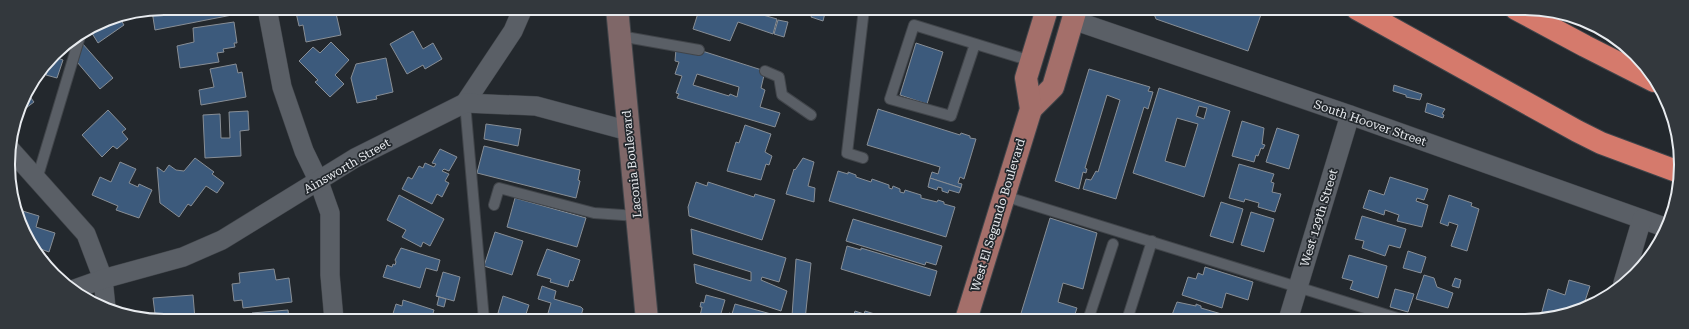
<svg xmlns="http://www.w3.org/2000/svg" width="1689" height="329" font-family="'Roboto Serif',serif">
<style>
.building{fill:#3c5a7c;stroke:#888e95;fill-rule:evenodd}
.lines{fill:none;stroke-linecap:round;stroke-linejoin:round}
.lane-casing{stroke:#41454a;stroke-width:12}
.street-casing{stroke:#41454a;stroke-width:20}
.secondary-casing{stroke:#41454a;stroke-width:24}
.primary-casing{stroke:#41454a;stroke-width:24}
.highway-casing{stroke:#41454a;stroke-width:24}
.lane{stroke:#5a5f66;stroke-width:10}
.street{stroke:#5a5f66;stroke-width:19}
.secondary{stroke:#7f6768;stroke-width:22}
.primary{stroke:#a46f6a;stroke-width:22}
.highway{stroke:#d57a6c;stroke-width:22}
.labels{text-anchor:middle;stroke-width:3.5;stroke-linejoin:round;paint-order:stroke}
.street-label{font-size:12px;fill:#e8ebef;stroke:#23282d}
.rim{fill:none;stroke:#e8ebef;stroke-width:2}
</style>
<rect width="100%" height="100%" fill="#23282d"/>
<!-- building -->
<g class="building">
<polygon points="164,8 231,8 232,15 155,30 152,11"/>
<polygon points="295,8 315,8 316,14 335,9 341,35 306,42 303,25 299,26"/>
<polygon points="362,8 370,8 369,14 361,12"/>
<polygon points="693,9 742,9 777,19 773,34 738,22 730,41 693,29 699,10"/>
<polygon points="809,9 826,9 823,21 811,17 813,10"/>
<polygon points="1152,9 1263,9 1248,51 1156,19"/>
<polygon points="119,17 124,25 98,43 90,30 105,20"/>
<polygon points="778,20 788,22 784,37 774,34"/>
<polygon points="234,22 237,43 234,43 235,47 223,49 224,52 217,53 219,62 180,68 177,46 194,42 193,28"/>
<polygon points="413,31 423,49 433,43 442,59 425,69 423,65 407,74 390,44"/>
<polygon points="331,42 349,60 335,75 344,84 330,97 315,82 318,80 299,61 313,47 320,53"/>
<polygon points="82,43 113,78 100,89 77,62"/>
<polygon points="916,43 943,52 927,104 900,95"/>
<path d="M676,49L699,50L765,71L761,88L765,90L760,107L780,113L775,127L677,98L679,94L676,93L682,76L675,74L679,62L675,61ZM697,74L739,87L737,97L730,94L729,96L693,85Z"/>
<polygon points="52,56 63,60 57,78 46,75 48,67 45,67"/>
<polygon points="386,58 393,92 376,96 377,99 357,103 351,78 356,64"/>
<polygon points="236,64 238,73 242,72 246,97 201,105 199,90 214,87 210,69"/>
<polygon points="1089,69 1150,87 1148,91 1153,92 1148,109 1144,107 1116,199 1083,189 1086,179 1091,180 1096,171 1098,172 1120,100 1107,95 1085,168 1087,169 1086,173 1083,172 1079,189 1055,181"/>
<polygon points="1394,85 1422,94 1420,100 1406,97 1406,95 1393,91"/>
<path d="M1159,88L1230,111L1204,197L1133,173ZM1199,106L1207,108L1204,119L1196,116ZM1177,118L1198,124L1185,167L1165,161Z"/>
<polygon points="27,93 34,102 18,114 20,104"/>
<polygon points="1427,103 1445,109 1442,114 1444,115 1443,118 1425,112"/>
<polygon points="878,109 960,135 961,133 970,136 970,138 976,139 964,179 960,177 958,183 962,184 961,188 930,178 932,172 938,174 940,167 867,145"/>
<polygon points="108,110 126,129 122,132 128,139 117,149 113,146 102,157 82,135"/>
<polygon points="248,111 249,130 240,131 241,156 205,158 203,115 220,114 221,138 230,138 229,112"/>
<polygon points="1242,121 1264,128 1262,144 1265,145 1263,149 1261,148 1258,156 1256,155 1254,162 1232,156"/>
<polygon points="486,124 521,129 518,146 484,139"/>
<polygon points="745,125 771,134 765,152 772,156 769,165 766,164 761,180 727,171 736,142 739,143"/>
<polygon points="1277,128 1299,135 1289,169 1266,162"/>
<polygon points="484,146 580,170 578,180 580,181 576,198 477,173"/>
<polygon points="440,149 457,157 449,171 444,169 442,171 449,174 445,181 449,183 442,197 437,194 432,204 402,189 408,177 412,179 419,166 423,168 425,163 434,167 436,164 432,163"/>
<polygon points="195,158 214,172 212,174 224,183 217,193 206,186 191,206 188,204 179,217 160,203 157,167 164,172 169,165 176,170 184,171"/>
<polygon points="803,158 814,162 808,186 815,188 814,202 786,194 794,169 795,170"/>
<polygon points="120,162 136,169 129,183 138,187 139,184 152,190 139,218 116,210 118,206 92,195 100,177 111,182"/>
<polygon points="1239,164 1274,174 1271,182 1274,183 1272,192 1281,194 1275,212 1258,207 1259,203 1245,199 1244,202 1229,198"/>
<polygon points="838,171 848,174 848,172 856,175 856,177 871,182 872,179 889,185 889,188 892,189 893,186 900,189 900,192 904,193 905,190 921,195 921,198 937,202 938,200 944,202 944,204 955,207 946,237 829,201"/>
<polygon points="1390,177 1428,189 1424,200 1417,198 1416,201 1428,205 1422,227 1397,221 1399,215 1385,210 1384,215 1363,208 1369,190 1384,195"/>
<polygon points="930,178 961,188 959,193 949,190 948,193 942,191 942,188 938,187 937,190 928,187"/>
<polygon points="696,182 707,186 708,182 754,197 755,194 775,200 762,240 689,216 688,207"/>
<polygon points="399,195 444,219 430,246 423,242 421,247 402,237 406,230 387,220"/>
<polygon points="1449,195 1472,203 1471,206 1479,209 1467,251 1451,246 1458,225 1449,222 1448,226 1440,223"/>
<polygon points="515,198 586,218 577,247 507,227"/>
<polygon points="1221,202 1243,209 1233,243 1210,236"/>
<polygon points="16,209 39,216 36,227 55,233 49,252 35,247 16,215"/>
<polygon points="1251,212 1274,219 1264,252 1241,245"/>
<polygon points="1362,216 1406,229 1400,248 1389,245 1385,256 1362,248 1364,241 1355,239"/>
<polygon points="1050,218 1097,233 1083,289 1063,283 1058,302 1077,308 1073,320 1019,320"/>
<polygon points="853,219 942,246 936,265 926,262 925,265 846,241"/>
<polygon points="691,229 786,258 779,282 762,277 761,280 787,291 781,311 696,283 694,264 751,281 751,272 693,254"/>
<polygon points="495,232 523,241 512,275 484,266"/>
<polygon points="847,246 861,250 861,248 937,271 930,296 841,269"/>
<polygon points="401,248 440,260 437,271 426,268 420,288 383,277 387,265 392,267 393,264 395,265 396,262 395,260"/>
<polygon points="547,249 580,260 573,281 570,280 568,287 550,282 551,279 537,275"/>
<polygon points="1408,251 1426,257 1421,273 1403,268"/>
<polygon points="39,254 48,257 45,265"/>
<polygon points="1349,255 1387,266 1378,298 1350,289 1353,281 1342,278"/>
<polygon points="796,259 811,263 805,320 792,316"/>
<polygon points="1205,267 1253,282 1248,300 1226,293 1222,308 1182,295 1188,277 1196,279 1198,273 1203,275"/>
<polygon points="274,269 276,280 289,278 292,302 243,308 242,300 234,301 232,284 240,283 239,273"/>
<polygon points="443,272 460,277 454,301 436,296"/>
<polygon points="1424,275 1434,278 1437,287 1453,293 1448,308 1416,299"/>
<polygon points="1455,278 1461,280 1459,288 1452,286"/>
<polygon points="1569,280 1590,286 1582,310 1540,319 1548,289 1565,295"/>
<polygon points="542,286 556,291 554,299 581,307 583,309 580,319 581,320 546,320 551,303 538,299"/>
<polygon points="1395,289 1414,294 1408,312 1390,307"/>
<polygon points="193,295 195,319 145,320 145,315 155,314 153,298"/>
<polygon points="706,295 725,300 719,320 702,320 703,317 700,316 702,307 700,307 701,302 704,303"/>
<polygon points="436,296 446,299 444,307 437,305 439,297"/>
<polygon points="503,296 529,305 524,320 498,313"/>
<polygon points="403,300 434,310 431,320 391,320 396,304 402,306"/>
<polygon points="1177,302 1196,306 1196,304 1201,306 1201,308 1242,320 1170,320"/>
<polygon points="735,304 771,314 769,320 727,319 729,313 732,314"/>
<polygon points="288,310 289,320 252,320 252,313"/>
<polygon points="855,311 864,314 865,311 894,320 852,320"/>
<polygon points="1349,316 1363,321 1348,321"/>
</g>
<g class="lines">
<defs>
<g id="lane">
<polyline points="620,36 699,50"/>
<polyline points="975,44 951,116 890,99 914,25 1031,61"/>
<polyline points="765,71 779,77 782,95 811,115"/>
<polyline points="465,103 484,320"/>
<polyline points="863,158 847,153 864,9"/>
<polyline points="37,179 80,36"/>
<polyline points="1004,196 1407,321"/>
<polyline points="494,205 499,188 594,213 637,216"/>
<polyline points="1088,320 1113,244"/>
<polyline points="1127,320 1152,241"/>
</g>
<g id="street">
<polyline points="267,8 282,87 304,151 319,182 330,213 330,275 334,320"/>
<polyline points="1073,20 1350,115 1667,228"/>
<polyline points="465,103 513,31 523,8"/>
<polyline points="10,149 86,234 103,279 106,308"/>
<polyline points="1623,283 1642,219"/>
<polyline points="75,289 103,279 183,257 222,240 355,158 465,103 536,106 629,131"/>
<polyline points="1288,320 1350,115"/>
</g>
<polyline id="secondary" points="617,8 647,320"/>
<g id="primary">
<polyline points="1031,109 1053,87 1076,9"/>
<polyline points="966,320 1031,109 1026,78 1047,9"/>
</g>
<g id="highway">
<polyline points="1357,9 1577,131 1601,143 1679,172"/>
<polyline points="1516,9 1585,46 1654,81"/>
</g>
</defs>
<!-- lane casing -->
<use href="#lane" class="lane-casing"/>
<!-- street casing -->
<use href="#street" class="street-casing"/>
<!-- secondary casing -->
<use href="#secondary" class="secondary-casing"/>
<!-- primary casing -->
<use href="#primary" class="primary-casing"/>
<!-- highway casing -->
<use href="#highway" class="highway-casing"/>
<!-- lane -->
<use href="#lane" class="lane"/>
<!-- street -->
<use href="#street" class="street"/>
<!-- secondary -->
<use href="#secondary" class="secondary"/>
<!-- primary -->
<use href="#primary" class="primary"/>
<!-- highway -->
<use href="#highway" class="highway"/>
</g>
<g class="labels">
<!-- street labels -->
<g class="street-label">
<text transform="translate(1370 123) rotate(19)" y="4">South Hoover Street</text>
<text transform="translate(632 164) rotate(-96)" y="4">Laconia Boulevard</text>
<text transform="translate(347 166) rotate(-30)" y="4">Ainsworth Street</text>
<text transform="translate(998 215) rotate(-73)" y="4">West El Segundo Boulevard</text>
<text transform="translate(1319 218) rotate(-73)" y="4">West 129th Street</text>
</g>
</g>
<!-- crop -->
<path d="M0 0H1689V329H0ZM164 15H1525A149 149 0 0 1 1674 164V165A149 149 0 0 1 1525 314H164A149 149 0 0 1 15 165V164A149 149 0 0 1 164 15Z" fill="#33383d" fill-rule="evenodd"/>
<path class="rim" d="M164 15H1525A149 149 0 0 1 1674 164V165A149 149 0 0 1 1525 314H164A149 149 0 0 1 15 165V164A149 149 0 0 1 164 15Z"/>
</svg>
